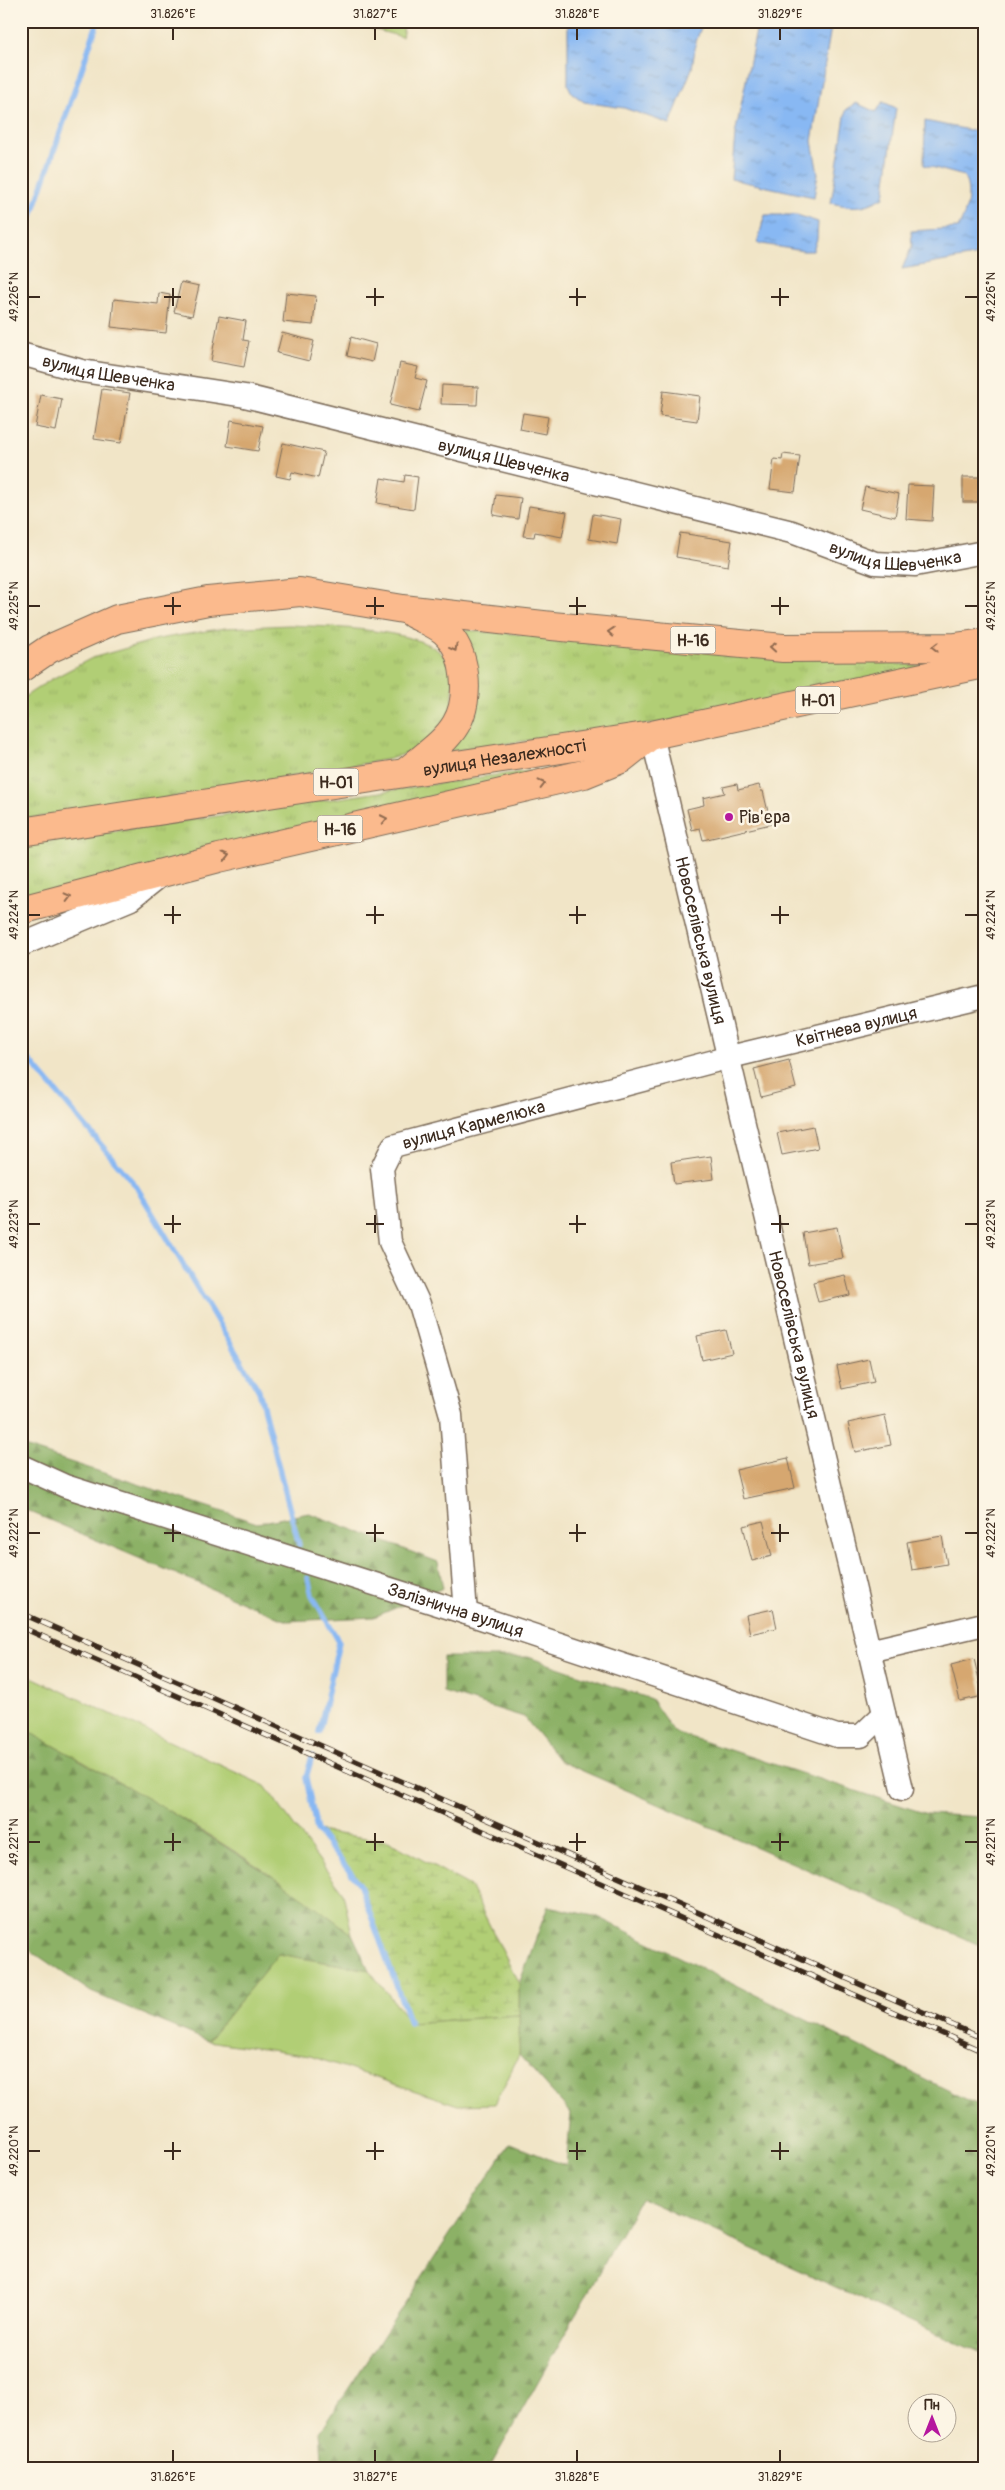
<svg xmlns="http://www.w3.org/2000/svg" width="1005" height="2490" font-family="Pangolin,sans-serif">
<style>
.grass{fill:url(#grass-tufts);stroke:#767c4a}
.forest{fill:url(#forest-firs);stroke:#646e42}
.wetland{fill:url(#wetland-marsh);stroke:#767c4a}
.garden{fill:#b1ce75;stroke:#767c4a}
.water{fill:url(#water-ripples);stroke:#627188}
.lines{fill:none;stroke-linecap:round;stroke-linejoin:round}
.stream{stroke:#88b8f3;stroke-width:5.5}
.building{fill:#d6a76f}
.minor-casing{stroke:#7b6b59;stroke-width:25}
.major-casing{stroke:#7b6b59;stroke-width:30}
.minor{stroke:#fff;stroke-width:22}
.major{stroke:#fbba8d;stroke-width:28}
.rail-casing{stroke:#3b2a1e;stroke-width:5.5}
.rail{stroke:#fcf5e5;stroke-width:4;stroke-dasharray:11;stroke-linecap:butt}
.oneway{stroke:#916b50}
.ticks{fill:none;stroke:#3b2a1e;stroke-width:2}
.poi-dot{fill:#b5179e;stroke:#fcf5e5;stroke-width:2}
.labels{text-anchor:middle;stroke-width:5;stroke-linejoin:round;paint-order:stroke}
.shield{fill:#fcf5e5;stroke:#75675a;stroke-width:1}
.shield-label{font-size:16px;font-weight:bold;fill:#3b2a1e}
.street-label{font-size:18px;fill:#3b2a1e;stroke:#fcf5e5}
.poi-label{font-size:18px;fill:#3b2a1e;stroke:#fcf5e5;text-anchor:start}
.neatline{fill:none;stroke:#3b2a1e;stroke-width:2}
.ticks-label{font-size:12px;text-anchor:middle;fill:#3b2a1e}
</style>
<defs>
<pattern id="grass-tufts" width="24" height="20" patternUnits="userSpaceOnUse" patternTransform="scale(1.25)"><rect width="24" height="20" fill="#b1ce75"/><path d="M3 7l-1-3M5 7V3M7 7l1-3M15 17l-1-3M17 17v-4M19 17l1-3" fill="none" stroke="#99b165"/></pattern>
<pattern id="forest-firs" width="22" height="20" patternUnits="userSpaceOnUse" patternTransform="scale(1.25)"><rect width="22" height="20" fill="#8cb166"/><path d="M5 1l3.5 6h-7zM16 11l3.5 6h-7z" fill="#749053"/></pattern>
<pattern id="wetland-marsh" width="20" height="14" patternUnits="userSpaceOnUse" patternTransform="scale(1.25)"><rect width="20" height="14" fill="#b1ce75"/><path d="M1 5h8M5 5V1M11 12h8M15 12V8" fill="none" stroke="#99b165"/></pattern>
<pattern id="water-ripples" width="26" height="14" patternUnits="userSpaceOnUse" patternTransform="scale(1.25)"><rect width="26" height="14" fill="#88b8f3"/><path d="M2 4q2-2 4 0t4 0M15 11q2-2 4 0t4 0" fill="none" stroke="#7096c4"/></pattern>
</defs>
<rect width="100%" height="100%" fill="#fcf5e5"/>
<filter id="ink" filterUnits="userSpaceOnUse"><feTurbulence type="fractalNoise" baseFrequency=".02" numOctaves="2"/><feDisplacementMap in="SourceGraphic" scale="10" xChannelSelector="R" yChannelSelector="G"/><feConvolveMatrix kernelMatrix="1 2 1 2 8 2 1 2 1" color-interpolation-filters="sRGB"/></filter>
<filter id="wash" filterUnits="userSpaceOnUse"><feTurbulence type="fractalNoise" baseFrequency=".0096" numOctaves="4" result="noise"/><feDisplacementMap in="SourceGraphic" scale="20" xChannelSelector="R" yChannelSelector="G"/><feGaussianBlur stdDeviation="1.12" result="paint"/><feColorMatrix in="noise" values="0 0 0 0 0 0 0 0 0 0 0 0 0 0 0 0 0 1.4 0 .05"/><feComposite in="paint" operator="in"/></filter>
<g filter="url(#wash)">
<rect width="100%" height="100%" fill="#f1e5c7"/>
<!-- grass -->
<g class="grass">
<path d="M289,625C326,627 414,628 441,653C446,658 450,665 455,671L451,713L421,748L390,759L92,811L21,819V699L50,680L92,658L158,639L225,628Z"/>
<polygon points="452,629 938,667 658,723 435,753 459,736"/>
<polygon points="601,763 21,898 21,845 489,776"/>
</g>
<!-- forest -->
<g class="forest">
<polygon points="21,1446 257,1523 309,1513 438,1562 443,1588 374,1617 287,1621 21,1508"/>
<polygon points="443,1657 528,1657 651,1699 674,1732 927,1814 984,1817 984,1947 560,1761 524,1717 443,1692"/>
<polygon points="21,1727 158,1804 308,1899 352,1934 369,1970 278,1954 208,2041 91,1992 21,1944"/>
<polygon points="548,1906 598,1917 984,2108 984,2355 641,2198 489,2469 323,2469 320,2432 510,2143 566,2166 571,2113 519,2055 519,1984"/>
</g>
<!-- wetland -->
<polygon class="wetland" points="317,1831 388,1841 470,1886 519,1984 519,2015 410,2023 359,1883"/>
<!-- garden -->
<g class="garden">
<polygon points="344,21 405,21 402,37"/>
<path d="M21,1672L265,1786L343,1893L352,1934C249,1853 134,1790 21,1727Z"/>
<polygon points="278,1954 369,1970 411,2023 519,2015 519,2055 495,2104 458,2105 310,2056 208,2041"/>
</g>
<!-- water -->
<g class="water">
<polygon points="568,21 703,21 696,42 692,68 670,124 624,108 584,102 572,93 568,85"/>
<polygon points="758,21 832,21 812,141 818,174 814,197 731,179 735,135"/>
<path d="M883,102L896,108L884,197C863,209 854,208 831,203L846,110L856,103L876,112Z"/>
<path d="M925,121L984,133V254L902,269L912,246L911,231L958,228C967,211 972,194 964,176L924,165Z"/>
<polygon points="765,215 797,215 818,222 817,239 813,251 803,251 757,243"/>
</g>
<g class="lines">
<!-- stream -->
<g class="stream">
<polyline points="21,248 98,21"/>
<polyline points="21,1050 136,1186 259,1391 299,1545"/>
<polyline points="308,1578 312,1595 339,1642 319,1732"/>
<polyline points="312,1756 306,1778 317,1831 359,1883 410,2023"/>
</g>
</g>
<g id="blocks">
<!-- building -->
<g class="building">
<polygon points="181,282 199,286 192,316 174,312"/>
<polygon points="159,293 170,295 166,333 111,327 114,299 158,304"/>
<polygon points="286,293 316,296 313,325 283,322"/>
<polygon points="219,316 246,321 243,340 249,341 244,367 211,361"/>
<polygon points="282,333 314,341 309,361 277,353"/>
<polygon points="351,337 376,344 372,362 347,356"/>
<polygon points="400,363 418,367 415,378 427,381 419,412 390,405"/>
<polygon points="442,385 478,387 477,405 441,404"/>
<polygon points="21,386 26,388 22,404 21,404"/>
<polygon points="102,389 130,393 121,443 94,439"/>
<polygon points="663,391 700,396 697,421 660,416"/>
<polygon points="41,395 62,399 56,431 35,427"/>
<polygon points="523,413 548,417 545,434 520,429"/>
<polygon points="231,420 263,426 258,451 227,446"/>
<polygon points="283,443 324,452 318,478 292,472 290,479 276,476"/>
<polygon points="783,454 800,456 795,492 770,489 774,459 782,460"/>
<polygon points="405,475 418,477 414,509 377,503 381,478 404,482"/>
<rect x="963" y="477" width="21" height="25"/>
<polygon points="908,485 934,486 932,521 906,519"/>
<polygon points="865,487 899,494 895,517 860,509"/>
<polygon points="496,495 521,498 518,519 493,515"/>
<polygon points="529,506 567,512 562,537 535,532 534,537 523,536"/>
<polygon points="593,514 621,519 617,544 589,539"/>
<polygon points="680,533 732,541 728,566 676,557"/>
<polygon points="737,784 738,790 759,785 761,791 763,791 771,824 703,840 700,828 692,830 687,809 704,805 703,798 725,793 723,787"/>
<polygon points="789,1060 796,1088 761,1097 754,1069"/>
<polygon points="813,1126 818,1148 782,1155 777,1133"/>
<polygon points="711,1156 714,1179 674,1184 671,1162"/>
<polygon points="837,1227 843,1258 808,1264 803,1233"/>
<polygon points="845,1275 850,1295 818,1302 813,1282"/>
<polygon points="726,1330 732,1353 702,1360 697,1336"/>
<polygon points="869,1359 874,1382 842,1389 837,1366"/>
<polygon points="885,1415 891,1445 855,1452 848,1423"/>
<polygon points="788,1458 795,1488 743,1499 736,1470"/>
<polygon points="763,1521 772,1556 752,1561 743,1526"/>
<polygon points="942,1536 947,1564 912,1570 907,1542"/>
<polygon points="773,1609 777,1628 750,1634 746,1615"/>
<polygon points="974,1659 983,1696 960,1701 951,1665"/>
</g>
</g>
</g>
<g filter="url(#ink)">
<use href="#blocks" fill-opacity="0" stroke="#7b6b59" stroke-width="1"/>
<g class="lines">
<defs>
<g id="minor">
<path id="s1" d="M21,354L82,371L245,396L792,532L875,563L915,565L984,552"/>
<path id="s2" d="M652,735L902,1789"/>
<polyline points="21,945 131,899 161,875"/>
<path id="s3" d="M21,1466L65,1486L466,1613L837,1736H861L884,1714"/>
<path id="s4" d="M466,1613L451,1415L419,1304L390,1242L382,1168L393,1146L730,1057L984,996"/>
<polyline points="869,1651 984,1624"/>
</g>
<g id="major">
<polyline points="21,668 49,649 117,619 208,601 300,592 403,609 552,626 783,648 955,647 984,643"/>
<path d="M406,772C423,757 445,743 456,724C471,699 467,651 444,631C436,624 423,619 413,614"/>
<path id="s5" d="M21,832L652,735L984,664"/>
<polyline points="21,910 219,858 584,774 621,759 650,736"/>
</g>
</defs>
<!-- minor casing -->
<use href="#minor" class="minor-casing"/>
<!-- major casing -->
<use href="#major" class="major-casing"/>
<!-- minor -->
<use href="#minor" class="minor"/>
<!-- major -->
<use href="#major" class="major"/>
<defs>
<g id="rail">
<polyline points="21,1613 984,2039"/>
<polyline points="21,1627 984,2052"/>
</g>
</defs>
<!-- rail casing -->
<use href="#rail" class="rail-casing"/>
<!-- rail -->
<use href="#rail" class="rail"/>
</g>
<!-- one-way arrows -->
<defs><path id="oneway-chevron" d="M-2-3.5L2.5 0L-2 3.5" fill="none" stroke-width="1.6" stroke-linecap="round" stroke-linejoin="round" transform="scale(1.25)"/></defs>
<g class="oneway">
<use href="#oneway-chevron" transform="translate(611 632) rotate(-175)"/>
<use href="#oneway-chevron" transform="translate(773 647) rotate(-175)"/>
<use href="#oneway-chevron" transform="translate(935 647) rotate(180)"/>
<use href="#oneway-chevron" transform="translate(454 648) rotate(61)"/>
<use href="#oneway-chevron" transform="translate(542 784) rotate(-14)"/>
<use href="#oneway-chevron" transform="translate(384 819) rotate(-12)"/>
<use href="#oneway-chevron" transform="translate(226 856) rotate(-14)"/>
<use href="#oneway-chevron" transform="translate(68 897) rotate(-14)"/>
</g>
</g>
<!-- ticks -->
<path class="ticks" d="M173,28V40M375,28V40M577,28V40M780,28V40M173,288V306M375,288V306M577,288V306M780,288V306M28,297H40M164,297H181M366,297H384M569,297H586M771,297H789M965,297H978M173,597V615M375,597V615M577,597V615M780,597V615M28,606H40M164,606H181M366,606H384M569,606H586M771,606H789M965,606H978M173,906V924M375,906V924M577,906V924M780,906V924M28,915H40M164,915H181M366,915H384M569,915H586M771,915H789M965,915H978M173,1215V1233M375,1215V1233M577,1215V1233M780,1215V1233M28,1224H40M164,1224H181M366,1224H384M569,1224H586M771,1224H789M965,1224H978M173,1524V1542M375,1524V1542M577,1524V1542M780,1524V1542M28,1533H40M164,1533H181M366,1533H384M569,1533H586M771,1533H789M965,1533H978M173,1833V1851M375,1833V1851M577,1833V1851M780,1833V1851M28,1842H40M164,1842H181M366,1842H384M569,1842H586M771,1842H789M965,1842H978M173,2142V2160M375,2142V2160M577,2142V2160M780,2142V2160M28,2151H40M164,2151H181M366,2151H384M569,2151H586M771,2151H789M965,2151H978M173,2450V2462M375,2450V2462M577,2450V2462M780,2450V2462"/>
<!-- markers -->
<circle class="poi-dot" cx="729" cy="817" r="5"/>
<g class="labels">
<!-- shield labels -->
<g class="shield">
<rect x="670.5" y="626.5" width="45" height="27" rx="4"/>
<rect x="795.5" y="686.5" width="45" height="27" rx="4"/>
<rect x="313.5" y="768.5" width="45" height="27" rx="4"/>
<rect x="317.5" y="815.5" width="45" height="27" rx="4"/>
</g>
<g class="shield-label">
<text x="693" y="646">Н-16</text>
<text x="818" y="706">Н-01</text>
<text x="336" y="788">Н-01</text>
<text x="340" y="835">Н-16</text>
</g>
<!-- street labels -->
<g class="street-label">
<text dy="6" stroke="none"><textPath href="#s1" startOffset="90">вулиця Шевченка</textPath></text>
<text dy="6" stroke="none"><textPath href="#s1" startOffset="495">вулиця Шевченка</textPath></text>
<text dy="6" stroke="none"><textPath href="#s1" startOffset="900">вулиця Шевченка</textPath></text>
<text dy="6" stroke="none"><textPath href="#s5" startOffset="489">вулиця Незалежності</textPath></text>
<text dy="6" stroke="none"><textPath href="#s2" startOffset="211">Новоселівська вулиця</textPath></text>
<text dy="6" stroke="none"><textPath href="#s4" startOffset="960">Квітнева вулиця</textPath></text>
<text dy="6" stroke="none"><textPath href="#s4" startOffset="565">вулиця Кармелюка</textPath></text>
<text dy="6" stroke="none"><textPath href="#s2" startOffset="616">Новоселівська вулиця</textPath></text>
<text dy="6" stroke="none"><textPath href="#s3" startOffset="458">Залізнична вулиця</textPath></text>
</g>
<!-- poi labels -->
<g class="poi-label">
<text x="739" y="823">Рів'єра</text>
</g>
</g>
<!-- margin -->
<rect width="1005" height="2490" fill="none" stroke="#fcf5e5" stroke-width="55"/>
<!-- north arrow -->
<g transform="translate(932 2418)"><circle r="24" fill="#fcf5e5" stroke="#afa495"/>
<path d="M0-4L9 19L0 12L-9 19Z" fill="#b5179e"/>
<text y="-8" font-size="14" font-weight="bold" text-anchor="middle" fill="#3b2a1e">Пн</text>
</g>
<rect x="28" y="28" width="950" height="2434" class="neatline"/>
<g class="ticks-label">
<text x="173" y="18">31.826°E</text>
<text x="375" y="18">31.827°E</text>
<text x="577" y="18">31.828°E</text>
<text x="780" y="18">31.829°E</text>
<text transform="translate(14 297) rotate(-90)" y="4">49.226°N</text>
<text transform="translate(991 297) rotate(-90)" y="4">49.226°N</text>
<text transform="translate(14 606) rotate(-90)" y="4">49.225°N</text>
<text transform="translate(991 606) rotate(-90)" y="4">49.225°N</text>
<text transform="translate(14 915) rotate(-90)" y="4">49.224°N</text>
<text transform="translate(991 915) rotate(-90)" y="4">49.224°N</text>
<text transform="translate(14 1224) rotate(-90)" y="4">49.223°N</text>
<text transform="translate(991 1224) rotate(-90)" y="4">49.223°N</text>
<text transform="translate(14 1533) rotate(-90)" y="4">49.222°N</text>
<text transform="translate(991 1533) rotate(-90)" y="4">49.222°N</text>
<text transform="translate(14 1842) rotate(-90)" y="4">49.221°N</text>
<text transform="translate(991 1842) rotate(-90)" y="4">49.221°N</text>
<text transform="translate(14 2151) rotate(-90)" y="4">49.220°N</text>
<text transform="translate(991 2151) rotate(-90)" y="4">49.220°N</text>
<text x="173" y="2481">31.826°E</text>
<text x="375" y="2481">31.827°E</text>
<text x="577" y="2481">31.828°E</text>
<text x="780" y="2481">31.829°E</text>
</g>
</svg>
